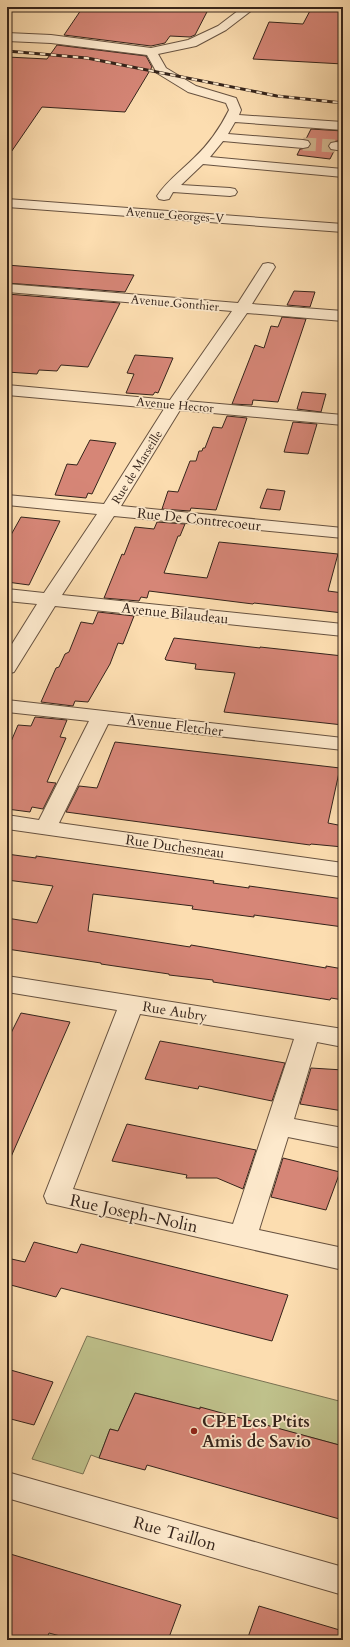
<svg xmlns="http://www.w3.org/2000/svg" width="350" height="1647" font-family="Cardo,serif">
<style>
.green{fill:#bfc18b;stroke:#7a7253}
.building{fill:#d68677;stroke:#35241b}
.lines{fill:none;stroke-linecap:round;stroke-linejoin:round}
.minor-tunnel{stroke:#d4b892;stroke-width:13;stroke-dasharray:13 6;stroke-linecap:butt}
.minor-casing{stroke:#675240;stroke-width:2}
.minor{fill:#fde9cc;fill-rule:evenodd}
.rail-casing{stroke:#35241b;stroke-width:3}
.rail{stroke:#fde9cc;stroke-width:2;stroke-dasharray:5.5;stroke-linecap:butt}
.poi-dot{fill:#8f2418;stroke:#fde9cc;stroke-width:1.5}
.labels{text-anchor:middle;stroke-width:3.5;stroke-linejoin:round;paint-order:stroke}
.far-street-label{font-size:12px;fill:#35241b;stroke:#fde9cc}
.street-label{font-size:14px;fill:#35241b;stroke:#fde9cc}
.near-street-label{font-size:17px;fill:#35241b;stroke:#fde9cc}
.near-poi-label{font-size:17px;font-weight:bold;fill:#35241b;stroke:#fde9cc;text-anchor:start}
</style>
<rect width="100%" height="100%" fill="#fcddb0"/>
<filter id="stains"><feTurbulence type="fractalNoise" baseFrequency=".005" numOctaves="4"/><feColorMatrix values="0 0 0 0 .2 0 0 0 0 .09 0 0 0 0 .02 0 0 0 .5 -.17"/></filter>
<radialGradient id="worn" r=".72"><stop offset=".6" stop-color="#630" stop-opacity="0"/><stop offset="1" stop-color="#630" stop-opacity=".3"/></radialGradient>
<!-- green -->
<polygon class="green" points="87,1336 343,1402 343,1446 201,1408 197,1415 172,1402 135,1393 118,1431 110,1429 99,1458 91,1455 83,1474 32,1459"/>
<!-- building -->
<g class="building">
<polygon points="83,7 191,7 209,8 195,35 190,37 170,36 165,43 151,46 64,35"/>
<polygon points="312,7 343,7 343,64 253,59 269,22 303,24"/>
<polygon points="57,45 146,56 152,67 125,112 42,107 7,158 7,57 47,59"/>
<polygon points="311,129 343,131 338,141 331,142 328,145 330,150 334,151 330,159 297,155 300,149 308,148 311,145 309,140 306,139"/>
<polygon points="7,265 106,273 134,275 125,292 7,283"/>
<polygon points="294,291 315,292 310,307 287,305"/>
<polygon points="7,294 120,303 88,367 61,365 57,371 39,370 37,374 7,372"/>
<polygon points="282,317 306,319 278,402 253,400 252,405 232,404 255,345 264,348 271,326 278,327"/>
<polygon points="135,355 173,358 158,393 155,392 153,395 126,393 134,374 127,373"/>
<polygon points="302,392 326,394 321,412 297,409"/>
<polygon points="227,416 247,418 216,510 191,508 190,511 162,509 168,491 178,492 190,461 196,461 199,451 202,451 203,448 205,448 213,427 222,428"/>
<polygon points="293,422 317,424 308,454 284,452"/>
<polygon points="90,440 116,443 92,494 88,493 86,498 55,495 67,464 77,465"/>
<polygon points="267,489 285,491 280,510 260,508"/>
<polygon points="21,517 60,521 29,585 7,582 7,542"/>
<polygon points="157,522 185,524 180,536 178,536 164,573 207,578 219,542 338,554 328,591 343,593 343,613 254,603 253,604 149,591 147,598 141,597 139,601 104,598 122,554 124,555 135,527 154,529"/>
<polygon points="98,612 134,616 123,644 118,643 110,664 88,702 75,701 73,706 41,702 56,668 59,667 65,654 69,652 81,622 93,624"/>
<polygon points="174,638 260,648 260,647 343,656 343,725 224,712 235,673 195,669 196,664 166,660 165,659"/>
<polygon points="35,717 67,720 60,737 66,738 47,782 56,783 43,809 32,807 30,812 7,809 7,751 18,725 31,726"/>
<polygon points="115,742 340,768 328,823 343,826 343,847 311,844 310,845 66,812 79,786 97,788"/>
<polygon points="7,854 36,858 36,856 214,881 213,883 249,888 249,886 343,899 343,927 254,915 254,917 192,909 193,906 93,894 88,931 190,947 191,945 326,968 326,966 343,969 343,1000 331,998 330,1000 213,982 213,980 169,975 169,974 101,964 101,963 7,949 7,918 37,923 53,886 7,880"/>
<polygon points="21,1013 70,1022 7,1166 7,1041"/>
<polygon points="160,1041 285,1063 272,1101 199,1086 198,1089 145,1079"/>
<polygon points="311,1068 343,1070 343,1111 300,1104"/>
<polygon points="127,1124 256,1150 243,1189 217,1178 186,1178 187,1175 112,1161"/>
<polygon points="283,1158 340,1172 326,1210 271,1197"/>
<polygon points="34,1242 77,1253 81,1244 288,1295 272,1341 61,1288 56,1297 7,1284 7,1258 25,1262"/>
<polygon points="7,1369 53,1382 34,1425 7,1418"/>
<polygon points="135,1393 200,1409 200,1407 343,1446 343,1520 147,1465 145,1470 99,1458 110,1429 118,1431"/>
<polygon points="7,1553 181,1605 168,1640 75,1640 49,1633 46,1640 7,1640"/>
<polygon points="259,1606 343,1631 343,1640 247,1640"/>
</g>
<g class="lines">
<!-- minor-tunnel -->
<polyline class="minor-tunnel" points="303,144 336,146"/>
<defs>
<g id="minor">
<path d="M243,7H256L226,30L196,46L158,54L166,68L196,86L236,98L241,110L239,115L343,122V130L235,122L228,134L303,140L308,141L310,144L308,147L303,148L223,141L210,157L343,169V177L203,164L181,185L230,188L235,189L237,192L235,195L230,196L173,192L169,199L164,200L159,199L157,196C167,181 181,171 194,158C209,144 220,128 229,110L226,103L188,92L157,73L147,55L51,43L7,41V33L51,35L151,48L188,40L218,26Z"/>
<polygon points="336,142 343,143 343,151 331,149 329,146 331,143"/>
<polygon points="7,199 343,224 343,232 7,207"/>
<polygon points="268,263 273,264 275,267 252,304 343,311 343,321 247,313 186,401 343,415 343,425 180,410 121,506 343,528 343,538 114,516 62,595 343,624 343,636 55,606 14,672 7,674 7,652 37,604 7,601 7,589 44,593 97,514 7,505 7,495 104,504 164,409 7,395 7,385 170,400 232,311 7,292 7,284 238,303 263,264"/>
<polygon points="7,700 343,738 343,750 108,724 59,823 343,863 343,877 7,829 7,815 39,820 89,721 7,712"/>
<path d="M7,976L343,1029V1047L317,1042L294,1119L343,1128V1148L288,1137L259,1230L343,1248V1270L47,1203L44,1196L117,1010L7,992ZM140,1014L294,1039L233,1224L73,1189Z"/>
<polygon points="7,1472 343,1567 343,1595 7,1498"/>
</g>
</defs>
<!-- minor casing -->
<use href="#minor" class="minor-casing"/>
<!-- minor -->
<use href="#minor" class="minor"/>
<defs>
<polyline id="rail" points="7,51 87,58 277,96 343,103"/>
</defs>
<!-- rail casing -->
<use href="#rail" class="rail-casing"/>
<!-- rail -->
<use href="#rail" class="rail"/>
</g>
<!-- markers -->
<circle class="poi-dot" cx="194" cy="1431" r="4"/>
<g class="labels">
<!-- far-street labels -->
<g class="far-street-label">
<text transform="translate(175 215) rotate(4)" y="4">Avenue Georges-V</text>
<text transform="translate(175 303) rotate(5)" y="4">Avenue Gonthier</text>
<text transform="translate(175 405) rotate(5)" y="4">Avenue Hector</text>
<text transform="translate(137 467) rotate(-58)" y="4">Rue de Marseille</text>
</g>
<!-- street labels -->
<g class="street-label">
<text transform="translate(199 519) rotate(6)" y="5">Rue De Contrecoeur</text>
<text transform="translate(175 613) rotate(6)" y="5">Avenue Bilaudeau</text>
<text transform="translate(175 725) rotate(7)" y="5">Avenue Fletcher</text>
<text transform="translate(175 846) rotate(8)" y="5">Rue Duchesneau</text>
<text transform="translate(175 1011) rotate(9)" y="5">Rue Aubry</text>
</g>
<!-- near-street labels -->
<g class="near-street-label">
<text transform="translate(134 1213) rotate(12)" y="6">Rue Joseph-Nolin</text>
<text transform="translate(175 1533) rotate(16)" y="6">Rue Taillon</text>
</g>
<!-- near-poi labels -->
<g class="near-poi-label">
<text x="202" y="1427">CPE Les P'tits<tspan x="202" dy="20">Amis de Savio</tspan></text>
</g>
</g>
<!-- margin -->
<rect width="350" height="1647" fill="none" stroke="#fcddb0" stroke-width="24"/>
<rect x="8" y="8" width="334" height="1631" fill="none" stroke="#35241b" stroke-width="2"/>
<rect x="12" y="12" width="326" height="1623" fill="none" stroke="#35241b"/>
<rect width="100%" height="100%" filter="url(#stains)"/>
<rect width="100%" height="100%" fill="url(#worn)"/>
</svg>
